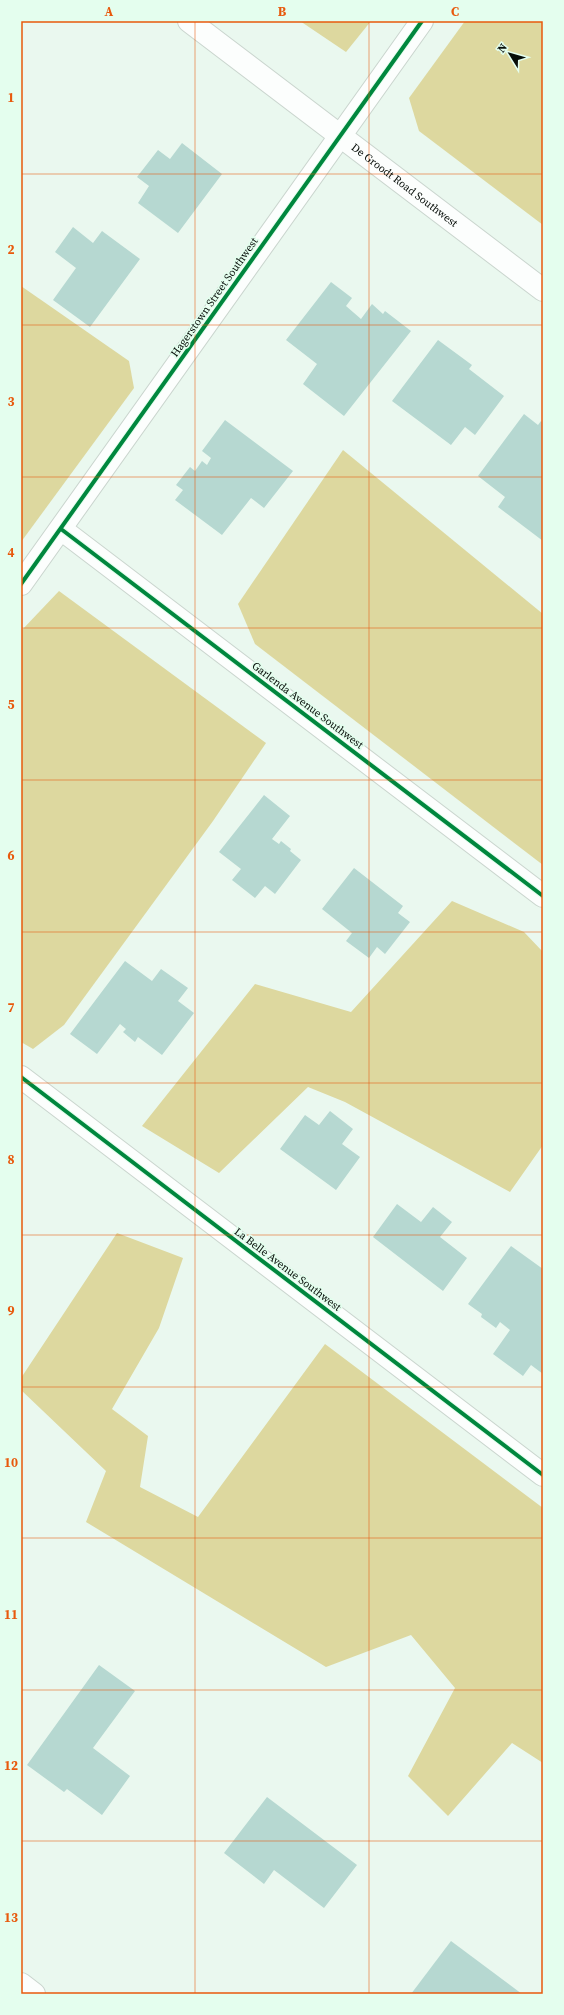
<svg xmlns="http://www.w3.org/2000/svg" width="564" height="2015" font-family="'Source Serif 4',serif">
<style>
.forest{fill:#ddd89f}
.building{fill:#b6d8d1}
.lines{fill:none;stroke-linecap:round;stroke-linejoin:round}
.minor-casing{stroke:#cad5ce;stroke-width:24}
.minor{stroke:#fcfefd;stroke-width:22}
.cycleway-casing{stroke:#e4feee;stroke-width:6}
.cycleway{stroke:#00873e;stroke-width:4}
.grid{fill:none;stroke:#e8590c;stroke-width:1;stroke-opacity:0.55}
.labels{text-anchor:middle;stroke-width:3.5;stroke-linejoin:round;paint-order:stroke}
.street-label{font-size:11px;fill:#060d08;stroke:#e4feee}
.neatline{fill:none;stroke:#e8590c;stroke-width:1.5}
.grid-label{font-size:13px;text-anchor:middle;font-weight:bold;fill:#e8590c}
</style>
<rect width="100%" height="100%" fill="#eaf8ef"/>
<!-- forest -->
<g class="forest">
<polygon points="300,21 371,21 346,52"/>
<polygon points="465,21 543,21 543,225 419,131 409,98"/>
<polygon points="21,286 129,361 134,388 21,542"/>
<polygon points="343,450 543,614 543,865 255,644 238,604"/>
<polygon points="59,591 266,743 213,821 64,1025 33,1049 21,1042 21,631"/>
<polygon points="452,901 524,932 543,952 543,1145 510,1192 345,1102 308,1087 219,1173 142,1126 255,984 351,1012"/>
<polygon points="117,1233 183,1258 159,1328 112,1409 148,1436 140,1487 198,1517 325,1344 543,1508 543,1763 512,1743 448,1816 408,1776 455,1688 411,1635 326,1667 86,1522 106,1471 21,1390 21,1378"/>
</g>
<!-- building -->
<g class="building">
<polygon points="182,143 222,174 178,233 138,203 149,186 137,177 158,150 170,159"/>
<polygon points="73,227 93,243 102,231 140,259 90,327 53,300 76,268 55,252"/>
<polygon points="331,282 352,298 346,306 361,319 372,304 383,314 385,311 411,331 344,416 303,384 317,364 286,340"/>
<polygon points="438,340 472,365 469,369 504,396 475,435 465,427 451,445 392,401"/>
<polygon points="524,414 538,425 541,421 543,423 543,541 498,507 505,497 478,476"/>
<polygon points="225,420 293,471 264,508 251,498 222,535 175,500 183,490 176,485 190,467 195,471 202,461 207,465 211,458 202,451"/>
<polygon points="264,795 290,816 272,839 279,844 281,841 291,849 290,851 301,860 275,894 265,886 255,898 232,880 241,869 219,852"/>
<polygon points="354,868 403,906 398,913 410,922 385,954 377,947 369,958 346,941 352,933 322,909"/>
<polygon points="125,961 152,981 161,969 188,988 178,1001 194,1013 162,1055 138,1037 135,1042 123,1032 126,1029 120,1024 97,1054 70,1034"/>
<polygon points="330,1111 353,1129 342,1144 360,1157 336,1190 280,1149 305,1115 319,1125"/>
<polygon points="397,1204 421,1222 433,1207 452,1222 440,1237 467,1258 443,1291 373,1237"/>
<polygon points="511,1246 543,1269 543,1374 531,1365 523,1376 493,1354 510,1330 500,1322 496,1328 481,1317 482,1314 468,1304"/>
<polygon points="99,1665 135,1691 93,1748 130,1776 102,1815 67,1789 64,1792 27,1765"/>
<polygon points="267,1797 357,1865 324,1908 274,1870 264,1884 224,1853"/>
<polygon points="451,1941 522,1994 411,1994"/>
</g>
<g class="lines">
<defs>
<g id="minor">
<path id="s1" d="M189,21L543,290"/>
<polyline points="61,529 543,896"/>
<polyline points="21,584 422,21"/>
<polyline points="21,1077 543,1475"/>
<polyline points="21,1984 34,1994"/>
</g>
</defs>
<!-- minor casing -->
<use href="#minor" class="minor-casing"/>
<!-- minor -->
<use href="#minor" class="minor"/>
<defs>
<g id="cycleway">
<polyline points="61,529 543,896"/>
<polyline points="21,584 422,21"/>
<polyline points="21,1077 543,1475"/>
</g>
</defs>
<!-- cycleway casing -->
<use href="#cycleway" class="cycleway-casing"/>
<!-- cycleway -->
<use href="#cycleway" class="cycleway"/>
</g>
<!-- grid -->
<path class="grid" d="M195,21V1994M369,21V1994M21,174H543M21,325H543M21,477H543M21,628H543M21,780H543M21,932H543M21,1083H543M21,1235H543M21,1387H543M21,1538H543M21,1690H543M21,1841H543"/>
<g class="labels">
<!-- street labels -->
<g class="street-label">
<text dy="4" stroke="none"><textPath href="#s1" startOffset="271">De Groodt Road Southwest</textPath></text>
<text transform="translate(214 297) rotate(-55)" y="4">Hagerstown Street Southwest</text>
<text transform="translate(308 705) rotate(37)" y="4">Garlenda Avenue Southwest</text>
<text transform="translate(288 1269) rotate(37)" y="4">La Belle Avenue Southwest</text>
</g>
</g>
<!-- border -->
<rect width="564" height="2015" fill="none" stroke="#e4feee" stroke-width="44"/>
<!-- north arrow -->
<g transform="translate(510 54) rotate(307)" stroke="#e4feee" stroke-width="3" paint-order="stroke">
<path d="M0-3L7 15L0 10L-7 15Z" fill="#060d08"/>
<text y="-6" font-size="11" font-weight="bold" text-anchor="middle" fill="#060d08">N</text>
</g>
<rect x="22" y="22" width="520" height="1971" class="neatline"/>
<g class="grid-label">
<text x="109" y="16">A</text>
<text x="282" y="16">B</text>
<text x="455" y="16">C</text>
<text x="11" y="102">1</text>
<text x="11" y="254">2</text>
<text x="11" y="406">3</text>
<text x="11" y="557">4</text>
<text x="11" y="709">5</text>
<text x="11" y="860">6</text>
<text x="11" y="1012">7</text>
<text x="11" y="1164">8</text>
<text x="11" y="1315">9</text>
<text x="11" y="1467">10</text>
<text x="11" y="1619">11</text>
<text x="11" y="1770">12</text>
<text x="11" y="1922">13</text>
</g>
</svg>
